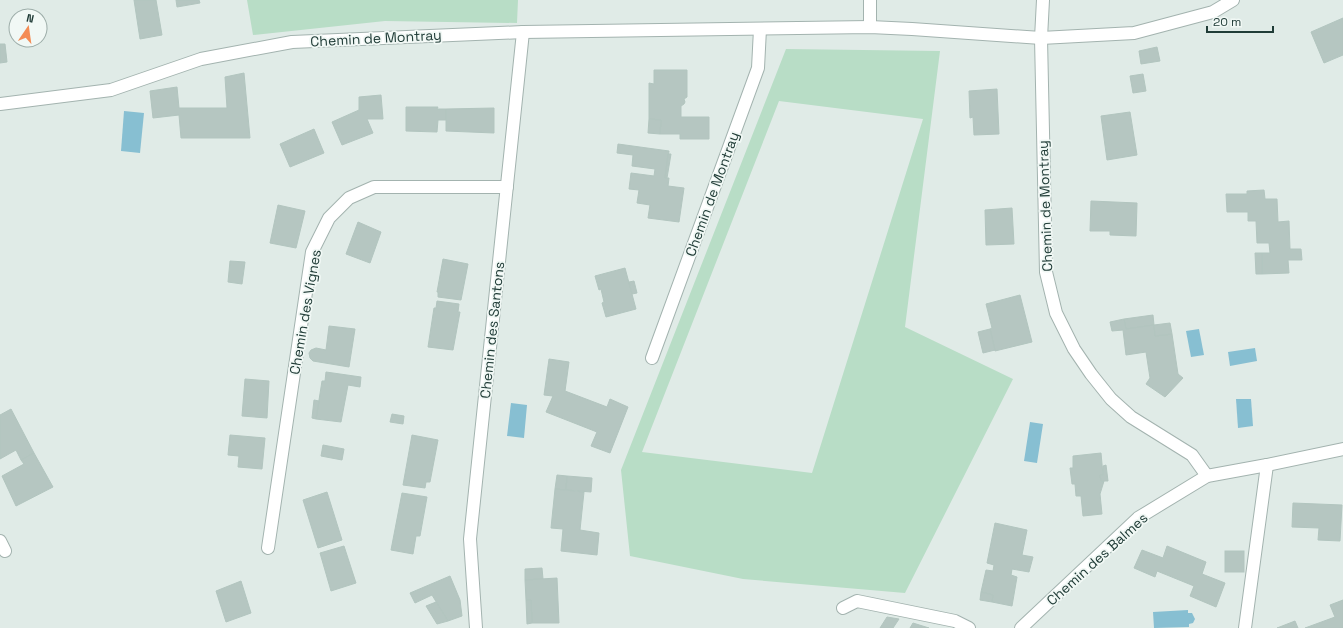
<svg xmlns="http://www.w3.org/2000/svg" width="1343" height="628" font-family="'Space Grotesk',sans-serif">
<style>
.green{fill:#b8ddc6;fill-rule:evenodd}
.water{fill:#87bfd2}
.building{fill:#b5c6c1;stroke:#b2c5bf}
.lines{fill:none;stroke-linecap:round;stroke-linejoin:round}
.street-casing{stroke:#a3b3af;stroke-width:14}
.street{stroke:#fff;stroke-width:12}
.labels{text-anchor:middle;stroke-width:3.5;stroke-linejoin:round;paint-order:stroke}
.street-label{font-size:14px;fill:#203c37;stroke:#f1f8f5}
</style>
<rect width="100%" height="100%" fill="#e0ebe7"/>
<!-- green -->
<g class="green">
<polygon points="247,0 518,0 517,23 385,21 253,35"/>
<path d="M786,49L940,51L905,327L1013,379L905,593L743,579L630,556L621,470ZM779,101L923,119L812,473L642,452Z"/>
</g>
<!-- water -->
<g class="water">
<polygon points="124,111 144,113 140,153 121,151"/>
<polygon points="1199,329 1204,355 1191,357 1186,331"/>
<polygon points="1255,348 1257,361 1230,366 1228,352"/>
<polygon points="1236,399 1251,399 1253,426 1238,428"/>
<polygon points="511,403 527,405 524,438 507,436"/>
<polygon points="1030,422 1043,424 1037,463 1024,461"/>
<polygon points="1188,610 1188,613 1192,613 1195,619 1193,623 1189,624 1189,627 1154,628 1153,612"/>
</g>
<!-- building -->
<g class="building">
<polygon points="134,0 156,0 162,35 140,39"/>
<polygon points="176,0 199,0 200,3 177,7"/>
<polygon points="1343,18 1343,55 1324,63 1311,32"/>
<polygon points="0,44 5,44 7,62 0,63"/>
<polygon points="1157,47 1160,61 1141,64 1139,51"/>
<polygon points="654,70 687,70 687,97 684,99 685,102 684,104 681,106 681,117 709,117 709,139 680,139 680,134 660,134 661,120 649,119 649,83 654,84"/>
<polygon points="244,73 250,138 181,138 179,115 153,118 150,91 177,87 179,108 227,108 225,77"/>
<polygon points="1143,74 1146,91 1133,93 1130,76"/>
<polygon points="997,89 999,134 974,135 973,117 970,118 969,91"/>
<polygon points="381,95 383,119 367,119 373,133 342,145 332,122 359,110 359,97"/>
<polygon points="406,107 438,107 437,109 446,109 446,120 438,120 437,132 406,131"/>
<polygon points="494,108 494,133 446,131 446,109"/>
<polygon points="1130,112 1137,155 1107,160 1101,116"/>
<polygon points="649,119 661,120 660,134 648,133"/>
<polygon points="314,129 324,153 290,167 280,144"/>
<polygon points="618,144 669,151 665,178 669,178 668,186 684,188 679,222 648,218 650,205 637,203 639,190 629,189 631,173 654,176 655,169 632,166 633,155 617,153"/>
<polygon points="668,154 671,154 667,178 665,178"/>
<polygon points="1264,190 1265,199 1277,199 1278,222 1289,221 1290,249 1301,249 1302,260 1288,260 1289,273 1262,274 1262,253 1270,253 1269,243 1257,243 1256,221 1248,221 1248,212 1227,212 1226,194 1247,194 1247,191"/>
<polygon points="1091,201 1137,203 1136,236 1110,235 1110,231 1090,231"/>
<polygon points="278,205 305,211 296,248 270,243"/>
<polygon points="1012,208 1014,244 986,245 985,210"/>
<polygon points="358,222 381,232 370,263 346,254"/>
<polygon points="1255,253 1262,253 1262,274 1256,274"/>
<polygon points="443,259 468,264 461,300 438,297 438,292 437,292"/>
<polygon points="230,261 245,262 242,284 228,282"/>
<polygon points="625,268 636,309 606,317 602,303 604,302 601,289 599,290 595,276"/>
<polygon points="634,281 637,293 632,294 629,282"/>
<polygon points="1020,295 1032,342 995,351 990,329 992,328 986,304"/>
<polygon points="437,301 459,304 458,312 460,312 453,350 428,347 434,308 436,308"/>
<polygon points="1153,315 1154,325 1126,329 1124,319"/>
<polygon points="1124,319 1126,329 1154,325 1155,336 1172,334 1178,374 1183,378 1165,397 1146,384 1150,378 1146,352 1126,355 1123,330 1112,331 1110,322"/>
<polygon points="1170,323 1172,334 1155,336 1154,325"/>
<polygon points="329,326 355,329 349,367 313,361 310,358 309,353 311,350 316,348 326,350"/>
<polygon points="990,329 995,350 983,353 978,332"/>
<polygon points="549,359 569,362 565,391 607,407 610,399 628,407 610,453 591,446 597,432 546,412 553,396 544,395"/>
<polygon points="326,372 361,377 360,387 348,385 341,422 316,419 322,381 325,381"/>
<polygon points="245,379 269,381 267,418 242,416"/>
<polygon points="314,400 319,401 316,419 312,418"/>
<polygon points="11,409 34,453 21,460 16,450 0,459 0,415"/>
<polygon points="392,414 404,416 403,424 390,422"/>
<polygon points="230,435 265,438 262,469 238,467 239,456 228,455"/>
<polygon points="412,435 438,440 430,482 426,482 425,488 403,485"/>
<polygon points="323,445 344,449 342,460 321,456"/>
<polygon points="34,453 53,487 16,506 2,476 24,464 21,460"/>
<polygon points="1101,453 1103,475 1100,475 1101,481 1104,481 1100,494 1102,514 1083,516 1081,496 1076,496 1075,484 1072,484 1070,468 1073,468 1073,456"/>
<polygon points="1106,465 1108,481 1101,481 1100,475 1103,475 1103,466"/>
<polygon points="557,475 567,476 566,490 555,489"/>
<polygon points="567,476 592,478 591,492 566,490"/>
<polygon points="555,489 584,492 580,530 599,533 597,555 561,551 563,529 551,528"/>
<polygon points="327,492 342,540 318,548 303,500"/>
<polygon points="402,493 427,497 420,536 416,536 413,554 391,550"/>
<polygon points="1293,503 1342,505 1340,541 1318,540 1319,528 1292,527"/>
<polygon points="995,523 1027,530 1022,555 1033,557 1029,572 1012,569 1011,575 1017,577 1012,606 992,602 993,595 981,592 986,570 993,571 994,565 987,563"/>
<polygon points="344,546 356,583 331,591 320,553"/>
<polygon points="1167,546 1206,562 1202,574 1225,583 1216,607 1190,596 1194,586 1157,571 1155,577 1134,568 1142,550 1163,558"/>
<rect x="1225" y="551" width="19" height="21"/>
<polygon points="542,568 543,579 525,580 525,569"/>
<polygon points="450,576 460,600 462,616 448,621 432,595 415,603 410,593"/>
<polygon points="557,578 559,623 532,623 531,600 526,600 525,580"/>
<polygon points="241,581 251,613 226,622 216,591"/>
<polygon points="981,592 993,595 992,602 980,600"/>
<polygon points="526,600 531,600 532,623 527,624"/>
<polygon points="1343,600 1343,628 1305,628 1335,617 1330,605"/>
<polygon points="436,602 448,621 437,624 426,606"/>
<polygon points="887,617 899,619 893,628 880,628"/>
<polygon points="1295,621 1298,628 1277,628"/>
<polygon points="913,623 929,628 910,628"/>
</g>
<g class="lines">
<defs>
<g id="street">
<polyline points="1043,0 1041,38 1046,272 1056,313 1074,349 1091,374 1111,399 1131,417 1192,455 1207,476"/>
<polyline points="870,27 870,0"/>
<polyline points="0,104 111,90 201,59 292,42 523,32 870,27 912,29 1041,38 1134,33 1213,12 1233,0"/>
<polyline points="652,358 758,68 760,29"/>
<polyline points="0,541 5,551"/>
<polyline points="268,548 312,252 329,218 349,198 374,187 507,187"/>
<polyline points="843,608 857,601 955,621 969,628"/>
<polyline points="476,628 470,539 523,32"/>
<polyline points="1021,628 1138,518 1207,476 1267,465 1343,449"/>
<polyline points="1245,628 1267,465"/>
</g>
</defs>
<!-- street casing -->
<use href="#street" class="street-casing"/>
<!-- street -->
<use href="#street" class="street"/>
</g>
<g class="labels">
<!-- street labels -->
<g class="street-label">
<text transform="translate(376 38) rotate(-3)" y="5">Chemin de Montray</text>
<text transform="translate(712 194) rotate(-70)" y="5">Chemin de Montray</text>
<text transform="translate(1045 206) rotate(-92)" y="5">Chemin de Montray</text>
<text transform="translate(305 312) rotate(-80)" y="5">Chemin des Vignes</text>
<text transform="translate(492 330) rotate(-84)" y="5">Chemin des Santons</text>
<text transform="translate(1097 559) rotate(-42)" y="5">Chemin des Balmes</text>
</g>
</g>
<!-- north arrow -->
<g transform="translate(28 28) rotate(13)"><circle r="19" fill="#f1f8f5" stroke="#9dada9"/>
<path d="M0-3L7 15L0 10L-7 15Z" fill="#f48c55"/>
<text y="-6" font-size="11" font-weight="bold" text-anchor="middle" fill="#203c37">N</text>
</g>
<!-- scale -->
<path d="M1207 26v6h66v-6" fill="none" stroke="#203c37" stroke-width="2"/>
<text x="1213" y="26" font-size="12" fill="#203c37" stroke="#f1f8f5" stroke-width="3" paint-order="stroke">20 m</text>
</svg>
